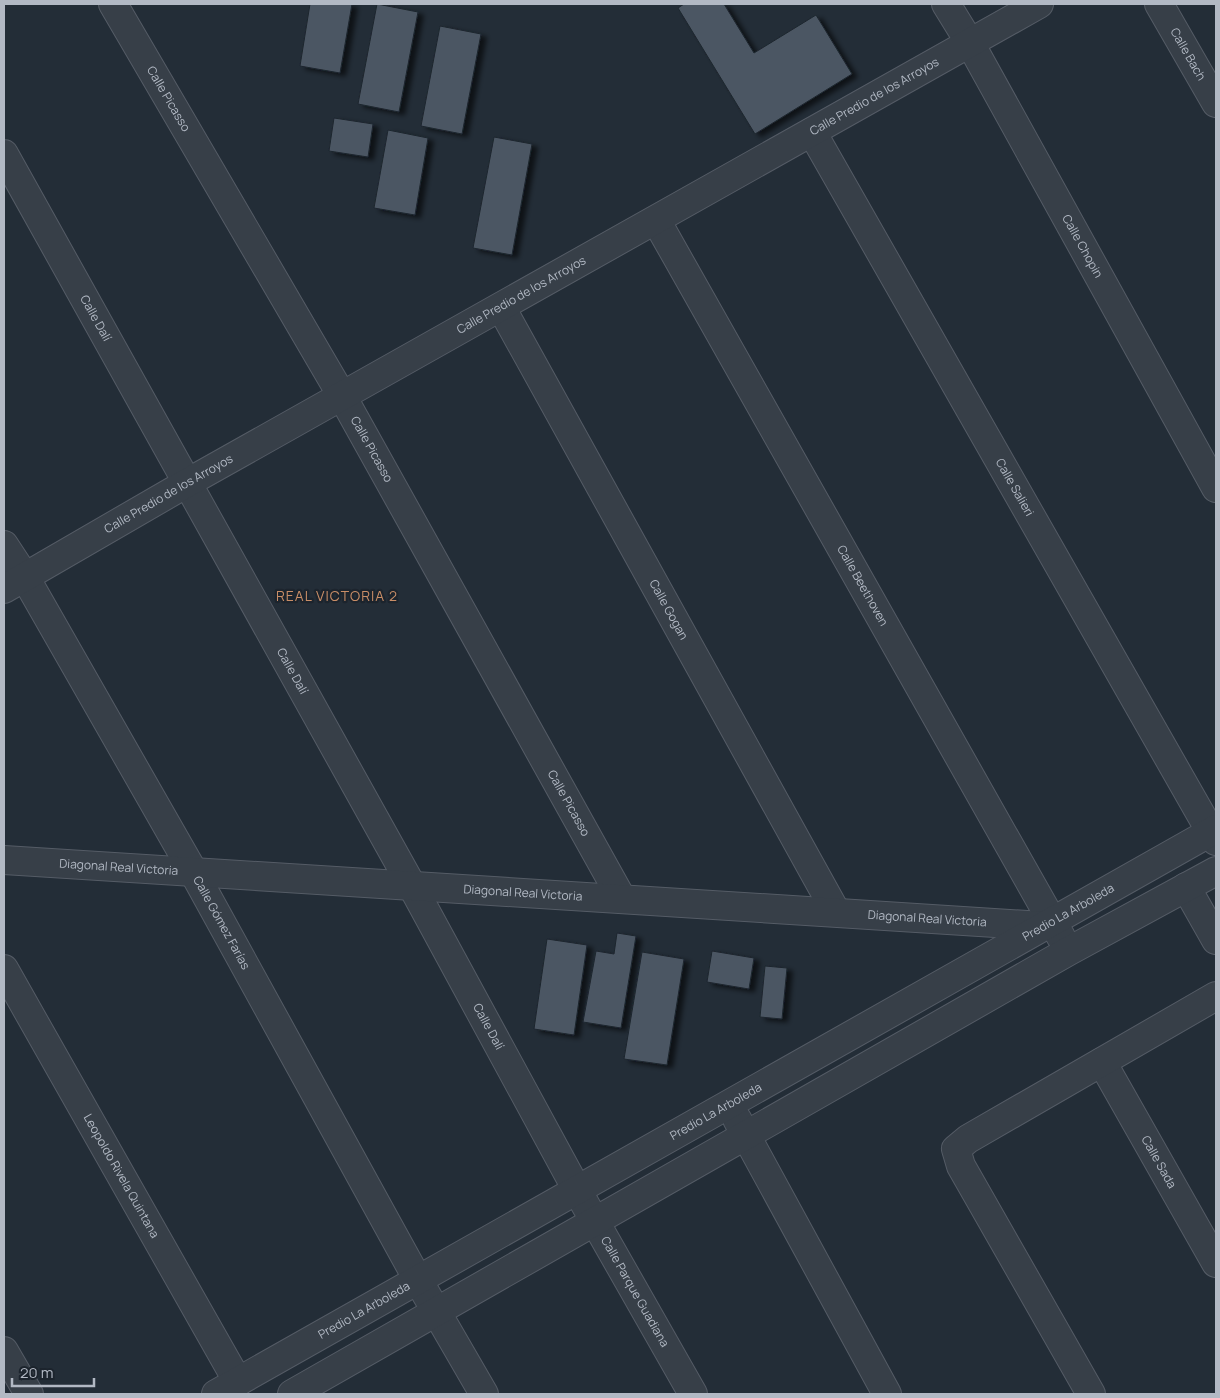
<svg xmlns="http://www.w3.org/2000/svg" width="1220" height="1398" font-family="Manrope,sans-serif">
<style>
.building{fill:#4c5763;stroke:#1e262f;filter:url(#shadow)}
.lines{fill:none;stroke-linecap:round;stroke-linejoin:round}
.minor-casing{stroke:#555c66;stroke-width:30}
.minor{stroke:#373f48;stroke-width:28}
.labels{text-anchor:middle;stroke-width:4.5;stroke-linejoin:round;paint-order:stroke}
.street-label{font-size:12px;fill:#b2b9c4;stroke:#1c242d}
.neighbourhood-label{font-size:14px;letter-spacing:1px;fill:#c98e67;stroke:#1c242d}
</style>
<defs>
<filter id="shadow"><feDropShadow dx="5.5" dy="3" stdDeviation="2.5" flood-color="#0009"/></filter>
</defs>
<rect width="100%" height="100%" fill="#232d37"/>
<!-- building -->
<g class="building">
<polygon points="310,4 352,4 340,73 300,66"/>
<polygon points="377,4 418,12 399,112 358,104"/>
<polygon points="684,4 724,4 754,53 816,15 852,74 755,134 678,8"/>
<polygon points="440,26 481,34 462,134 421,126"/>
<polygon points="334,118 373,124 368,157 329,151"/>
<polygon points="388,130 428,138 415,215 374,208"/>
<polygon points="494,137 532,144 512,255 473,248"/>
<polygon points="617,933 636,936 621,1028 583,1022 596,951 614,954"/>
<polygon points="547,939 587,945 574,1035 534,1029"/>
<polygon points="712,951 754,958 749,989 707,982"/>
<polygon points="642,952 684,959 667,1065 624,1059"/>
<polygon points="765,966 787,968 782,1019 760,1017"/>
</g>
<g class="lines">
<defs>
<g id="minor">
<path id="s1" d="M113,4L342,396L622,899"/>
<path id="s2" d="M946,4L970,43L1216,488"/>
<path id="s3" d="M1159,4L1216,103"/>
<path id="s4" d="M812,132L1216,841"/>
<path id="s5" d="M4,154L412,886L577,1190L693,1394"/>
<path id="s6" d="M656,220L1061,937"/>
<path id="s7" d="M501,307L836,912"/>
<path id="s8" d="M4,545L25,577L194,873L418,1280L484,1394"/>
<path id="s9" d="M4,589L187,483L1039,4"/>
<path id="s10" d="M4,860L1043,926"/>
<polyline points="1186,887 1216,940"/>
<path id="s11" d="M4,969L238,1382"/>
<path id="s12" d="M1102,1062L1216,1263"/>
<polyline points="737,1119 887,1394"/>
<polyline points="4,1351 29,1394"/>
<path id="s13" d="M216,1394L1216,829"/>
<polyline points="292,1394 1069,951 1216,871"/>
<polyline points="1091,1394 961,1166 956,1149 968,1139 1216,996"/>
</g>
</defs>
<!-- minor casing -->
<use href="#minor" class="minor-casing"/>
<!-- minor -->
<use href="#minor" class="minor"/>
</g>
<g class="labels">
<!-- street labels -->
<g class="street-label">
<text dy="4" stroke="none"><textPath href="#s3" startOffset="58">Calle Bach</textPath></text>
<text dy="4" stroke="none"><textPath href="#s9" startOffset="1000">Calle Predio de los Arroyos</textPath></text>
<text dy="4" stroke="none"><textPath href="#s1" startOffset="110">Calle Picasso</textPath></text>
<text dy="4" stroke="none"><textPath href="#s2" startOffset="278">Calle Chopin</textPath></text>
<text dy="4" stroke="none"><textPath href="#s9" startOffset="595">Calle Predio de los Arroyos</textPath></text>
<text dy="4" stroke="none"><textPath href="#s5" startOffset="188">Calle Dalí</textPath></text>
<text dy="4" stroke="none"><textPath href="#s1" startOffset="515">Calle Picasso</textPath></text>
<text dy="4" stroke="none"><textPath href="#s4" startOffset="409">Calle Salieri</textPath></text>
<text dy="4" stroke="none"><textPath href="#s9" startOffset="190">Calle Predio de los Arroyos</textPath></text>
<text dy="4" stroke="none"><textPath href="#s6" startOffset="420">Calle Beethoven</textPath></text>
<text dy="4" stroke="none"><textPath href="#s7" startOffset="346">Calle Gogan</textPath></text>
<text dy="4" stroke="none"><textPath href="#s5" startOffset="592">Calle Dalí</textPath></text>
<text dy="4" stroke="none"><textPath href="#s1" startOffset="920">Calle Picasso</textPath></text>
<text dy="4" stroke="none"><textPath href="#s10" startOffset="115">Diagonal Real Victoria</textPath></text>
<text dy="4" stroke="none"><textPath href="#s10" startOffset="520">Diagonal Real Victoria</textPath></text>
<text dy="4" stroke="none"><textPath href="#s13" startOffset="979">Predio La Arboleda</textPath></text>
<text dy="4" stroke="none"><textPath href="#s10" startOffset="925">Diagonal Real Victoria</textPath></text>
<text dy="4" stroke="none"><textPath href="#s8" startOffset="436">Calle Gómez Farías</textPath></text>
<text dy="4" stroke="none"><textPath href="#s5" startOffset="998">Calle Dalí</textPath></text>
<text dy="4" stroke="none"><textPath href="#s13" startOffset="574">Predio La Arboleda</textPath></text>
<text dy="4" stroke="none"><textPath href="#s12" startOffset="115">Calle Sada</textPath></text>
<text dy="4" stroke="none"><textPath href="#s11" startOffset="238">Leopoldo Rivela Quintana</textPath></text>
<text dy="4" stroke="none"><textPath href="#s5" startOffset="1301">Calle Parque Guadiana</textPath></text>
<text dy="4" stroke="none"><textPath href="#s13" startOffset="170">Predio La Arboleda</textPath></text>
</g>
<!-- neighbourhood labels -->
<g class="neighbourhood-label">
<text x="337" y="601">REAL VICTORIA 2</text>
</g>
</g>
<!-- border -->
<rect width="1220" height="1398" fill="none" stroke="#b2b9c4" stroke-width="10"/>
<!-- scale -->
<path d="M12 1378v8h82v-8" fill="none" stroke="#b2b9c4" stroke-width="2.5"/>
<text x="20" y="1378" font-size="15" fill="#b2b9c4" stroke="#1c242d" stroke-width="4" paint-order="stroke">20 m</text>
</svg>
